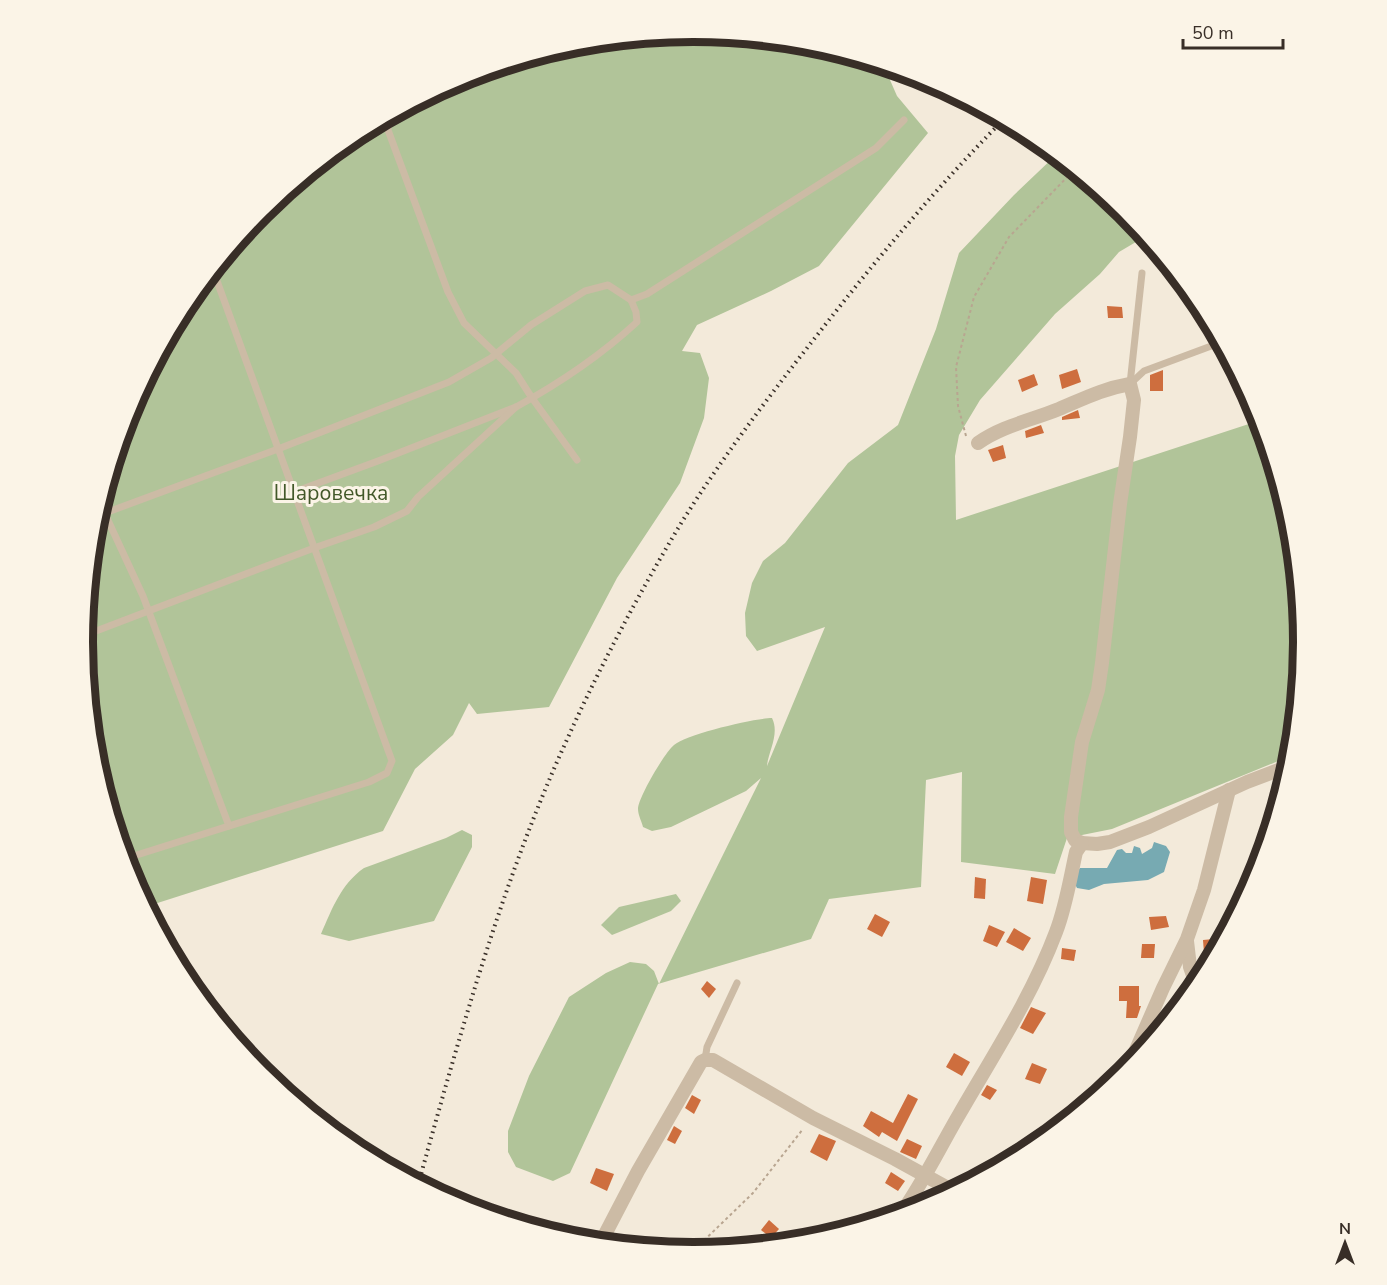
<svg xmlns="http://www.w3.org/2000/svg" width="1387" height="1285" font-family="'Nunito Sans',sans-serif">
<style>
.green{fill:#b1c499}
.water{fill:#77aab2}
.building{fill:#ce6e3e}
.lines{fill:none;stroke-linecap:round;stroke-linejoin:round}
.path{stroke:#b8a590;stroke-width:2;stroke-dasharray:3 3;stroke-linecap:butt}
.lane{stroke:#ccbba5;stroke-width:7}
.street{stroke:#ccbba5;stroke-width:14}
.rail{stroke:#382e27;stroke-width:4;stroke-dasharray:1.5 4.5;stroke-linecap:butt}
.labels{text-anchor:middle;stroke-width:6;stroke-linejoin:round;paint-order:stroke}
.park-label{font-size:21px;fill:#425829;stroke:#fbf4e7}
.rim{fill:none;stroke:#382e27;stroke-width:8}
</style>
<rect width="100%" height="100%" fill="#f3eada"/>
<!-- green -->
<g class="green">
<polygon points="694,32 813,43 883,64 897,96 928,133 819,266 771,291 697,325 682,351 700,353 709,378 704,418 680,483 617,578 549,707 477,714 469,703 453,735 415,769 383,831 145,907 129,876 94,761 83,642 94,523 129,408 186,303 262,210 354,134 460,78 575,43"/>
<path d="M1057,154L1126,211L1146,236L1119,252L1100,274L1055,314L980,400L959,435L955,456L956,520L1261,420L1293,524L1304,643L1293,755L1112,829L1067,838L1055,874L961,862L962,772L926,780L921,887L829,899L811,939L658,984L570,1173L553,1181L516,1167L508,1152V1131L529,1076L569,997L606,973L630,962L646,964L654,971L659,984L761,778L746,791L671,827L652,831L643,827C642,822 638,815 638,809C638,798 665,752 674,745C687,734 755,718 772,718C780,734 768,752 767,766L825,627L757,651L746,636L745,613L752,583L763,561L785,543L848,463L898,425L936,329L959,253L1014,195Z"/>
<path d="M462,830L472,835V847L434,921L349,941L321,934C332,909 341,884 364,868L446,838Z"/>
<polygon points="676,894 681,901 671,911 612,935 601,925 619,907"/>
</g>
<!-- water -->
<path class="water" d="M1154,842L1166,846L1170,852L1164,872L1148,880L1104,884L1089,890L1077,888C1073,881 1075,874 1080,868H1107L1117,850L1122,849L1126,853H1132L1134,846L1140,848L1142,854L1152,848Z"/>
<!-- building -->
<g class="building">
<polygon points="1107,306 1122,307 1123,318 1108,318"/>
<polygon points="1077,369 1081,382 1062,389 1059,375"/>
<polygon points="1163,370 1163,391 1150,391 1150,375"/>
<polygon points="1034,374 1038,385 1022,392 1018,380"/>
<polygon points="1078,410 1080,418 1062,420 1062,417"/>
<polygon points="1041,425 1044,433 1026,438 1025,431"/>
<polygon points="1003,445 1006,458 993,462 988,450"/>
<polygon points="1266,851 1258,877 1254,883 1252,852"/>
<polygon points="975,877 986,879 985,899 974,898"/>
<polygon points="1031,877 1047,880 1043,904 1027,901"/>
<polygon points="875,914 890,922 882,937 867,929"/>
<polygon points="1166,916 1169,927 1151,930 1149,917"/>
<polygon points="989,925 1005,932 997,947 983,941"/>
<polygon points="1014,928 1031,938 1023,951 1006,942"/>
<polygon points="1225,938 1218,951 1204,953 1203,940"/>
<polygon points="1142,944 1155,944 1154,958 1141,958"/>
<polygon points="1062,948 1076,950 1074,961 1061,959"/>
<polygon points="707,981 716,989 709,998 701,989"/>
<polygon points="1119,986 1139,986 1139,1006 1141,1006 1137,1018 1126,1018 1127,1001 1119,1001"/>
<polygon points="1031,1007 1046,1013 1033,1034 1020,1028"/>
<polygon points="954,1053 970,1062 962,1076 946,1067"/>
<polygon points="1032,1063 1047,1069 1040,1084 1025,1079"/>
<polygon points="987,1085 997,1090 990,1100 981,1095"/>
<polygon points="908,1094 918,1099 897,1141 882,1132 879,1137 863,1126 871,1111 893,1123"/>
<polygon points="692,1095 701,1100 694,1114 685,1108"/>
<polygon points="674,1126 682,1131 675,1144 667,1140"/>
<polygon points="819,1134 836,1141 827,1161 810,1152"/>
<polygon points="907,1139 922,1146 916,1159 900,1152"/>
<polygon points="596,1168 614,1174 607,1191 590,1183"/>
<polygon points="891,1172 905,1181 898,1191 885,1183"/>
<polygon points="769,1220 779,1229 771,1238 761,1230"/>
</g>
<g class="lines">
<!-- path -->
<g class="path">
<polyline points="966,436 958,406 956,367 974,297 1009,237 1075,169"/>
<polyline points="691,1253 753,1193 803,1129"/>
</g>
<!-- lane -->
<g class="lane">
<polyline points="389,116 388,130 448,292 464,323 516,373 532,398 577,460"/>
<polyline points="1130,384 1142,273"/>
<polyline points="1130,384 1144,371 1222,342"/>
<path d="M294,492L378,461L516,407C560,383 600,356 637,322L636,312L631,300"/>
<polyline points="100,503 143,596 229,826"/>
<polyline points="105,513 278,449 449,382 491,358 531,325 585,291 608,285 631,300 647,294 876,148 904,120"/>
<polyline points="83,636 314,548 374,527 407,511 418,497 516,407"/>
<polyline points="124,859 369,782 387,773 392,761 213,270"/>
<polyline points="705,1060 707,1047 737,983"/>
</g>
<!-- street -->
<g class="street">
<path d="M978,443C1002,426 1032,420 1059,409C1085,398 1102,389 1130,384L1134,400L1130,437L1120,504L1102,663L1098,690L1082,742L1071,817V832L1075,840L1082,843L1097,844L1110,842L1149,827L1247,782L1292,765"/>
<polyline points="1187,941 1190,967 1197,987"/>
<polyline points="1125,1075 1163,988 1187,939 1204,890 1229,790"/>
<path d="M900,1215C923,1183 940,1147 960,1113C994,1054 1032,996 1056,932C1066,906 1070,879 1076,852L1082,843"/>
<polyline points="600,1244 638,1171 701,1062 705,1060 713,1060 813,1118 895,1159 955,1192"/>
</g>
<!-- rail -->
<path class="rail" d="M418,1185C455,1052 492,918 545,790C583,699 629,610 680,525C724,454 777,386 829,320C884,250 942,182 1004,119"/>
</g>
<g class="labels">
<!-- park labels -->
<g class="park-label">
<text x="331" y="500">Шаровечка</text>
</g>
</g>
<!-- crop -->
<path d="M0 0H1387V1285H0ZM93 642a600 600 0 1 1 1200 0a600 600 0 1 1-1200 0Z" fill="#fbf4e7" fill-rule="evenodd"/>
<path class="rim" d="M93 642a600 600 0 1 1 1200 0a600 600 0 1 1-1200 0Z"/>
<!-- north arrow -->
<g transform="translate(1345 1243)" stroke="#fbf4e7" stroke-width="4.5" paint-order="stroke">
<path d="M0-4.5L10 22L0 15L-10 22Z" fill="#382e27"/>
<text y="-9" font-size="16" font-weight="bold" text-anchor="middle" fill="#382e27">N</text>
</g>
<!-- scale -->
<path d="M1183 39v9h100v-9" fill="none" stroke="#382e27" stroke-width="3"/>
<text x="1192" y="39" font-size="18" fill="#382e27" stroke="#fbf4e7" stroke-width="4.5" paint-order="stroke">50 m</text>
</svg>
